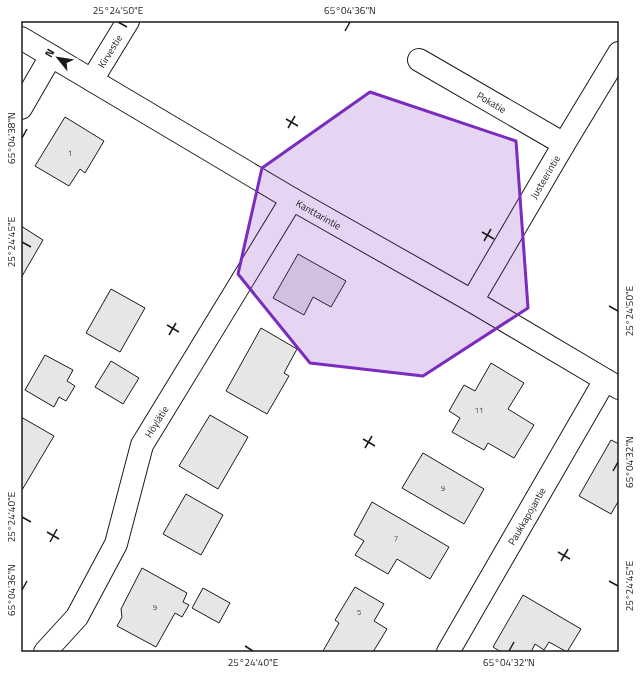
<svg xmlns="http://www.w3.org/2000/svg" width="640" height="673" font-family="'Titillium Web',sans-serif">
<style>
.building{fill:#e6e6e6;stroke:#1a1a1a}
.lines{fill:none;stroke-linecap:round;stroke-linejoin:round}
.minor-casing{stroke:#1a1a1a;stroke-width:24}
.minor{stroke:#fff;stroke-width:22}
.marked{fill:#7b2cbf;fill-opacity:0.2;stroke:#7b2cbf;stroke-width:3;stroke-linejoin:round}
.ticks{fill:none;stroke:#1a1a1a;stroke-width:1.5}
.labels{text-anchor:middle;stroke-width:3;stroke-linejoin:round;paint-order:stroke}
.number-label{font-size:8px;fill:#4d4d4d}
.street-label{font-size:10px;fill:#1a1a1a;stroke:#fff}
.neatline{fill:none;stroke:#1a1a1a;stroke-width:1.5}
.ticks-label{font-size:10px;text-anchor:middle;fill:#1a1a1a}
</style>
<rect width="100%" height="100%" fill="#fff"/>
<!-- building -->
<g class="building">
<polygon points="65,117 104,141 85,173 80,169 69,186 35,166"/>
<polygon points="21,226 43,240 21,278"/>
<polygon points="298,254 346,281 331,307 313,297 304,315 273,298"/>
<polygon points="111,289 145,308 120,352 86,333"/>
<polygon points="261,328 297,349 284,373 289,376 267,414 226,391"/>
<polygon points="45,355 73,370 67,381 75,386 66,401 59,397 54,407 25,390"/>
<polygon points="111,361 139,378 123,404 95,387"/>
<polygon points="491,363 524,383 508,409 534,425 514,458 488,443 484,450 452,432 460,418 449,411 464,385 475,391"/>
<polygon points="210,415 248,437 218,489 179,466"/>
<polygon points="21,417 54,436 22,490 21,490"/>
<polygon points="611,440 619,444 619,500 611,514 579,496"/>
<polygon points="423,453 484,489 464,524 402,488"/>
<polygon points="186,494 223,515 201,555 163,534"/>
<polygon points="372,502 449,547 430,579 397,559 388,574 355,555 364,541 354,535"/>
<polygon points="142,568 187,593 183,602 189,605 182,617 175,613 156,647 117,626 122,617 121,609"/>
<polygon points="355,587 384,604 374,621 387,629 373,652 325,652 323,651 339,623 335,620"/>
<polygon points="203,588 230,603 219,623 192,608"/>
<polygon points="523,595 581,629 567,652 549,642 544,650 535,644 531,652 501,652 493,647"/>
</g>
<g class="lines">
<defs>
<g id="minor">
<path id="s1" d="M21,38L292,199L472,301L619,388"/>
<path id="s2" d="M419,60L564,144"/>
<path id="s3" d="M92,80L128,21"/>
<polyline points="21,108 51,56"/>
<path id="s4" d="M472,301L564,144L619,53"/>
<path id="s5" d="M45,652L77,617L116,544L142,445L292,199"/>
<path id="s6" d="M448,652L605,380"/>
</g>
</defs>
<!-- minor casing -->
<use href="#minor" class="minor-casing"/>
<!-- minor -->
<use href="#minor" class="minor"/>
</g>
<!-- marked area -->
<path class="marked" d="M370,92L516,141L528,308L423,376L310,363L238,274L262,168Z"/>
<!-- ticks -->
<path class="ticks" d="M118,22L127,27M345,31L350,22M286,119L298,126M288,128L295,116M22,138L27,129M482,232L494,239M484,241L491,229M22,242L31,247M609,306L618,311M167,325L179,332M169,335L176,323M363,439L375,446M365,448L372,436M613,471L618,462M22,517L31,522M47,532L59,539M50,542L57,529M558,552L570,559M561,561L568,549M609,581L618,586M22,590L27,581M245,646L253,651M509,651L514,642"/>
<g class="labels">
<!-- number labels -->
<g class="number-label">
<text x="70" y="156">1</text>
<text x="479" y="413">11</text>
<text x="443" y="491">9</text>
<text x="396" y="541">7</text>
<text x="155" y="610">9</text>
<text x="359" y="615">5</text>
</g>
<!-- street labels -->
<g class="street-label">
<text dy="4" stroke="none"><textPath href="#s3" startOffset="34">Kirvestie</textPath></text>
<text dy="4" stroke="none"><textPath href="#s2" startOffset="84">Pokatie</textPath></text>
<text dy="4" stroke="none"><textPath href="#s4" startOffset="144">Justeerintie</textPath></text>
<text dy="4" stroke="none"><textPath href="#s1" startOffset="346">Kanttarintie</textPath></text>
<text dy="4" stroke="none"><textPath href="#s5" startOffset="260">Höylätie</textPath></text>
<text dy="4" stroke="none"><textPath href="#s6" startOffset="157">Paukkapojantie</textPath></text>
</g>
</g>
<!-- border -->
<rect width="640" height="673" fill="none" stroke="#ffffff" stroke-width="44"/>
<!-- north arrow -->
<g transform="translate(58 58) rotate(300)" stroke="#ffffff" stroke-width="3" paint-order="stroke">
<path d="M0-3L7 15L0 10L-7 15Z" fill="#1a1a1a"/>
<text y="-6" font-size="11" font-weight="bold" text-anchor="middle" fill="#1a1a1a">N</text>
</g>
<rect x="22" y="22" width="596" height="629" class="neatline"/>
<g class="ticks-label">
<text x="118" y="14">25°24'50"E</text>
<text x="350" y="14">65°04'36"N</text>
<text transform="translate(11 138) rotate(-90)" y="4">65°04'38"N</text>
<text transform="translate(11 242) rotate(-90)" y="4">25°24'45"E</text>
<text transform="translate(629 311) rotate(-90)" y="4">25°24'50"E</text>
<text transform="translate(629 462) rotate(-90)" y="4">65°04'32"N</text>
<text transform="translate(11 517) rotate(-90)" y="4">25°24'40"E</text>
<text transform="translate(629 586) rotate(-90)" y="4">25°24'45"E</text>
<text transform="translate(11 590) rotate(-90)" y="4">65°04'36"N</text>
<text x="253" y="666">25°24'40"E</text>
<text x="509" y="666">65°04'32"N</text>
</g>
</svg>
